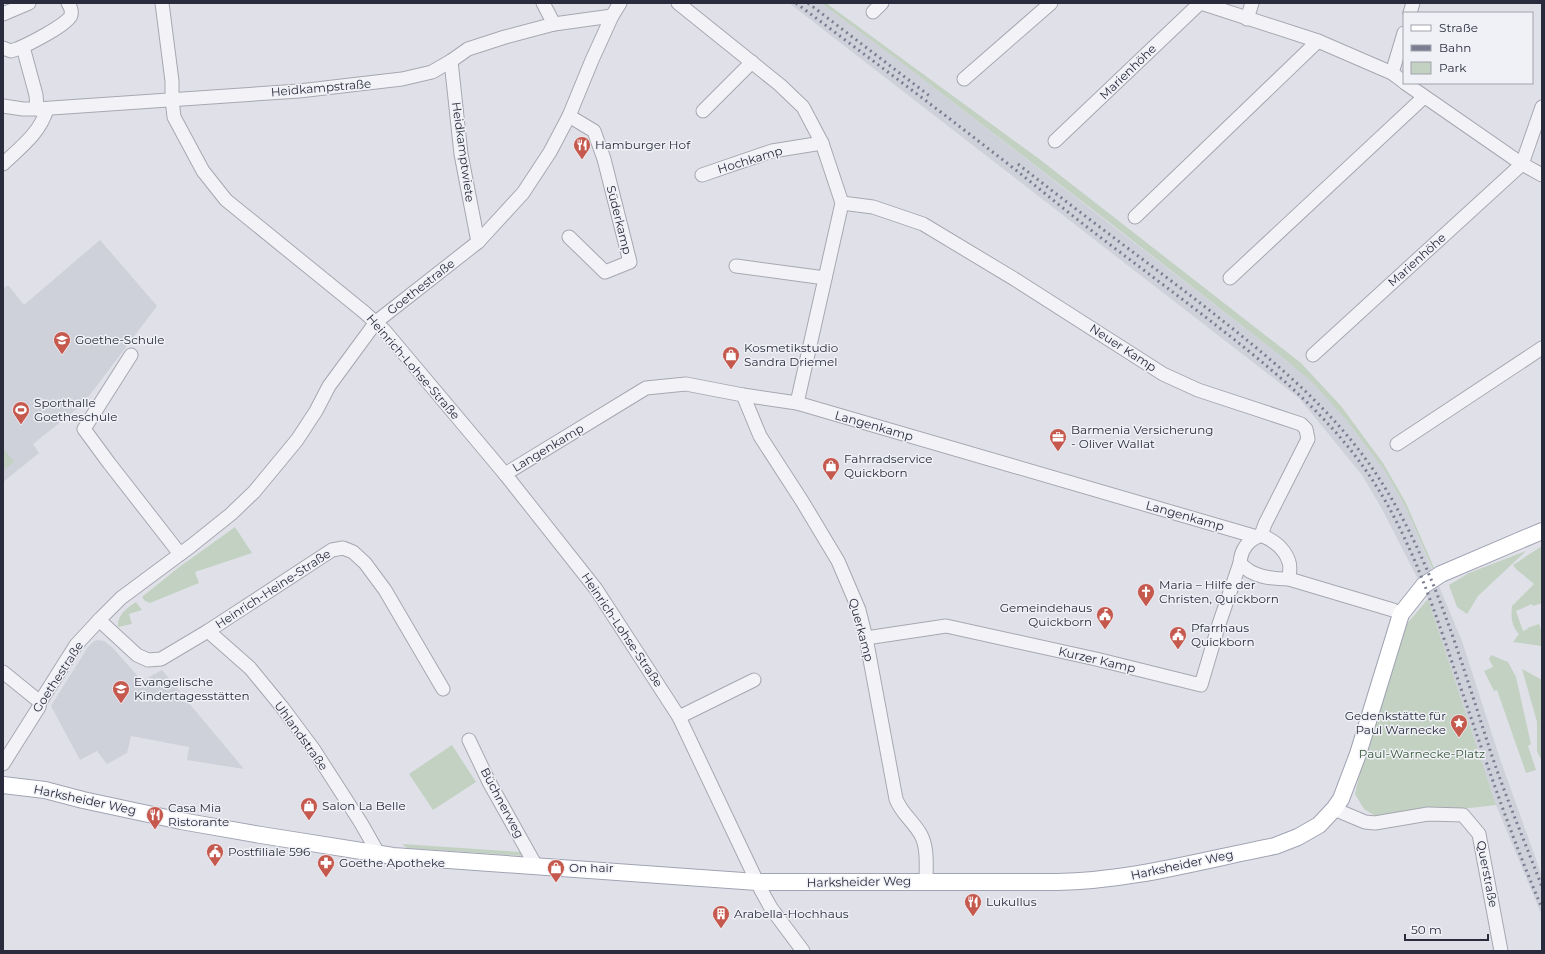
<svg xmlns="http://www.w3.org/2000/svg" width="1545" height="954" font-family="Montserrat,sans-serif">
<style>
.built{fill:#ced0da}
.green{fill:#c2d1c2}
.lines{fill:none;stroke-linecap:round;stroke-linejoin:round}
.minor-casing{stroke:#a6a7b2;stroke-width:15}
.major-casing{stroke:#a0a3b3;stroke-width:18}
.minor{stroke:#f3f3f7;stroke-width:13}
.major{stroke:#fff;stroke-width:16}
.rail{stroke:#7b7e91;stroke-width:3;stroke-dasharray:2 4;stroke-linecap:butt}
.labels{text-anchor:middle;stroke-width:3;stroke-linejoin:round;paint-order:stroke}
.street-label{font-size:12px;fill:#2a2c3e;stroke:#f0f1f6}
.poi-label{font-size:12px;fill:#2a2c3e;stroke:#f0f1f6;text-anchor:start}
.park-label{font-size:12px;fill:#38593a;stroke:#f0f1f6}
</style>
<rect width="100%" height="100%" fill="#e0e1e8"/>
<!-- built -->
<g class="built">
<polygon points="789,3 821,3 898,60 1281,356 1313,383 1347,421 1385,471 1406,508 1462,641 1500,759 1542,876 1542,916 1496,805 1428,599 1382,509 1362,475 1299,398"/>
<polygon points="100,240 157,306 83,404 33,444 39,453 3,482 3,289 8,285 24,305"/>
<polygon points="98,640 104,641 112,647 142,681 162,670 188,702 244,769 187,760 189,747 131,736 127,753 107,764 97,751 80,760 51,706 88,647 94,641"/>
</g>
<!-- green -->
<g class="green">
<polygon points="821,3 826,3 1038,158 1301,363 1341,406 1383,463 1406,503 1434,568 1432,568 1406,508 1385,471 1347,421 1313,383 1281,356 1101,216 898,60"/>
<polygon points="3,448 14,462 3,471"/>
<polygon points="235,527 252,553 195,572 199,583 150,603 145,601 142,597 178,568"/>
<path d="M1542,546V603L1533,606L1532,604L1516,611L1523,631L1528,629L1527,628L1539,624L1542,632V646L1513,642L1519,634C1511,625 1511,618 1512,606L1534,584L1516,569L1513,565Z"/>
<polygon points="1526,551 1478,596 1467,614 1457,607 1449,585 1469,573"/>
<polygon points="1428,599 1496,805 1461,809 1431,807 1377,817 1364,809 1355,794 1361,768 1405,626"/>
<path d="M136,602L142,610L129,614L132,624L118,627C117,615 127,608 136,602Z"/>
<polygon points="1491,655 1508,662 1516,677 1531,744 1528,746 1536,770 1526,773 1497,690 1494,691 1484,671 1493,667 1489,659"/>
<polygon points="1522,669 1542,680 1542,762 1537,751 1537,722"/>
<polygon points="452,745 476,782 433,810 409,774"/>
<polygon points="402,844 521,852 525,856 407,848"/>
</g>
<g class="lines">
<defs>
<g id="minor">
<polyline points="162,3 172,81 172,99 174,117 203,171 226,200 364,312 384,330 505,474 596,589 679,717 761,890 771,908 803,951"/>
<polyline points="543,3 554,24"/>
<polyline points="678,3 780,85 803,107 822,143 842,203 797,403"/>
<polyline points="1201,3 1318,41 1392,73 1404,82"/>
<polyline points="873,12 882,3"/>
<polyline points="1410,13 1413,3"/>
<polyline points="3,14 29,3"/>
<polyline points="1247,19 1252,3"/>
<polyline points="23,47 36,95 37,109"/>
<path d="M3,48L11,51L17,49C27,45 69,24 71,15C72,11 70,6 68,3"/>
<polyline points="451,61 461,154 478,242"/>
<polyline points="1392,73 1404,33"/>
<polyline points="964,79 1051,3"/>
<polyline points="1405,83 1522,164 1542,175"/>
<polyline points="3,106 23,109 37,109 299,91 402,79 432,72 451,61 468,49 505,37 554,24 612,16"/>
<polyline points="703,111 752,62"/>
<polyline points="1055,141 1200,3"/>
<path d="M3,164C21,147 40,133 47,109"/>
<polyline points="702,175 772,151 822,143"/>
<polyline points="842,203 873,207 923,224 1016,280 1163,374 1198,390 1301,424 1306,429 1308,439 1265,524 1261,535"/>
<polyline points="1135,217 1318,41"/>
<polyline points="569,237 605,272 630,262 604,159 594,131 569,116"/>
<polyline points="736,266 825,278"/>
<polyline points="1230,278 1424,97"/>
<polyline points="131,355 84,429 109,463 180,554"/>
<polyline points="1313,355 1522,164 1542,107"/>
<path d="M743,395L760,436L802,501L838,561L859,610L866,638L896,799C901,813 914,822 921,835C928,848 926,867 926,882"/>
<polyline points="1397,444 1542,348"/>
<polyline points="505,474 646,388 686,384 743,395 797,403 1257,537"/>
<path d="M1261,535C1273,540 1285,549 1289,562C1291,567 1289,574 1289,579C1271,579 1252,577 1240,563C1241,549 1248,540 1261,535Z"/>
<polyline points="1289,579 1393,610 1401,614"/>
<polyline points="99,620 137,655 148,660 161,659 208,631 332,550 343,548 353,552 365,563 385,590 443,689"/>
<polyline points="208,631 250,668 282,707 314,750 361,823 378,853"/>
<polyline points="866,638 946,626 1096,659 1201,685 1219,624 1240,563"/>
<polyline points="3,672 40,702"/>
<polyline points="679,717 754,680"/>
<polyline points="469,740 489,782 536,866"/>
<polyline points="3,764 39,707 40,702 76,645 101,618 121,598 191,546 231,514 254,492 297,440 316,411 329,386 376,322 478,242 523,193 550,152 569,116 592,60 612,16 620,3"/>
<polyline points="1334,809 1365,822 1375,823 1428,814 1463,815 1479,834 1501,951"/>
</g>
<path id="major" d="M3,785L45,790L83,800L181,821L261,835L393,856L757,882H1057C1131,881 1203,860 1275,846L1298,837L1319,825L1334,809L1341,799L1358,754L1401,614L1424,585L1441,574L1542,531"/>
</defs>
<!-- minor casing -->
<use href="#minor" class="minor-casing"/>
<!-- major casing -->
<use href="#major" class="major-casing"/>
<!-- minor -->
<use href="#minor" class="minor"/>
<!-- major -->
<use href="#major" class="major"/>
<!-- rail -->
<g class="rail">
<path d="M796,3C861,52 926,100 990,150C1027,178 1063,209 1100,237C1142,269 1184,300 1226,333C1282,377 1336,423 1375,484C1412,542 1434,609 1456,674C1483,752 1509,832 1542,908"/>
<polyline points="808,3 931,97"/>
<path d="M1018,164C1076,210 1136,254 1195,299C1264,353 1335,408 1382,483C1434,565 1461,661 1491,753C1506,798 1525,842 1542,887"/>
</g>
</g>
<!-- icons -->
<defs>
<symbol id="restaurant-pin" viewBox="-11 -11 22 30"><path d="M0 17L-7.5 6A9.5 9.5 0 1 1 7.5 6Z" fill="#c5594e" stroke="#f0f1f6"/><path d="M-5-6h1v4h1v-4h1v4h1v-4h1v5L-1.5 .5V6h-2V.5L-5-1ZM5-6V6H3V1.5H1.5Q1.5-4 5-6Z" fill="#fff"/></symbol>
<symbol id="school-pin" viewBox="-11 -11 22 30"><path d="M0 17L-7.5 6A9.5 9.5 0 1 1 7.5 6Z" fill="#c5594e" stroke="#f0f1f6"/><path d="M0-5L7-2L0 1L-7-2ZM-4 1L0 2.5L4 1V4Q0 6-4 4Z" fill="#fff"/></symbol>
<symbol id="shop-pin" viewBox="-11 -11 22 30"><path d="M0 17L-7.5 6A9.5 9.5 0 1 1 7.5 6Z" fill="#c5594e" stroke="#f0f1f6"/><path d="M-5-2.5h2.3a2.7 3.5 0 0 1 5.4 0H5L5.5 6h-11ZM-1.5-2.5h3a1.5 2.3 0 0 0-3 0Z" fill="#fff"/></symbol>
<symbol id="stadium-pin" viewBox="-11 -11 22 30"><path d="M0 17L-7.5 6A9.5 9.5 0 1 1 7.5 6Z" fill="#c5594e" stroke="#f0f1f6"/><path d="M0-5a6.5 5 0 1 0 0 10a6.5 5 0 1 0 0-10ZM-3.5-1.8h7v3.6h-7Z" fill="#fff"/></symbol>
<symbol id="office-pin" viewBox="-11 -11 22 30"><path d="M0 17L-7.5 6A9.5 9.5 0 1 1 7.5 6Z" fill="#c5594e" stroke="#f0f1f6"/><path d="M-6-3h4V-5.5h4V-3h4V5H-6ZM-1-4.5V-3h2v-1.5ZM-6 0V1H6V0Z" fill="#fff"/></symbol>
<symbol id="church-pin" viewBox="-11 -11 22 30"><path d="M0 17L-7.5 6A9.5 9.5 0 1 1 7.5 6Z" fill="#c5594e" stroke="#f0f1f6"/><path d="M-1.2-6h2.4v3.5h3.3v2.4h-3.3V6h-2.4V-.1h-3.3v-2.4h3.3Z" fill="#fff"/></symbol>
<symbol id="civic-pin" viewBox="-11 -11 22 30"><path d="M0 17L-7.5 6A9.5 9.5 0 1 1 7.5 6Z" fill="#c5594e" stroke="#f0f1f6"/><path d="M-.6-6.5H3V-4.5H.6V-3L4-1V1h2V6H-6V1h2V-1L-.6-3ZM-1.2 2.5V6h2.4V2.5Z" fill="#fff"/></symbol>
<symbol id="sight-pin" viewBox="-11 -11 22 30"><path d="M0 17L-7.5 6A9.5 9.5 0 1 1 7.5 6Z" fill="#c5594e" stroke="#f0f1f6"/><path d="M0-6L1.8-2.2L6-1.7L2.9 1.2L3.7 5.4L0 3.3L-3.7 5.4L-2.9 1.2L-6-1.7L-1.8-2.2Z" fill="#fff"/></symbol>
<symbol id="pharmacy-pin" viewBox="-11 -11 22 30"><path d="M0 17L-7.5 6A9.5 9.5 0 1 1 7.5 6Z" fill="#c5594e" stroke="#f0f1f6"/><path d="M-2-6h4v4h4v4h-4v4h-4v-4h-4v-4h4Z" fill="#fff"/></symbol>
<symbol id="building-pin" viewBox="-11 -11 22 30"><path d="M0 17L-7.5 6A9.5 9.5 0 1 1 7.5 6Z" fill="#c5594e" stroke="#f0f1f6"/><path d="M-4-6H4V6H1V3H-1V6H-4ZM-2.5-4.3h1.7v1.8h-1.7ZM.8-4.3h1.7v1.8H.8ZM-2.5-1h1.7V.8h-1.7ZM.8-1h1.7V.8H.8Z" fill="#fff"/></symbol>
</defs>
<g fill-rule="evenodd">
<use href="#restaurant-pin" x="572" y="135" width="20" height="27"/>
<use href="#school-pin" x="52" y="330" width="20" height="27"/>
<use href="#shop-pin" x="721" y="345" width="20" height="27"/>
<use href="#stadium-pin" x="11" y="400" width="20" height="27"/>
<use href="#office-pin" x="1048" y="427" width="20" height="27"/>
<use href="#shop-pin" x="821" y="456" width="20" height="27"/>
<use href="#church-pin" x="1136" y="582" width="20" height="27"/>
<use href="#civic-pin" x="1095" y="605" width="20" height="27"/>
<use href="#civic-pin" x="1168" y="625" width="20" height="27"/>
<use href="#school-pin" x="111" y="679" width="20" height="27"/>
<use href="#sight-pin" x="1449" y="713" width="20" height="27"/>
<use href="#shop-pin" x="299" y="796" width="20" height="27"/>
<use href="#restaurant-pin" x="145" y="805" width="20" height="27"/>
<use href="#civic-pin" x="205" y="842" width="20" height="27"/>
<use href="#pharmacy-pin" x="316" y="853" width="20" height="27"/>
<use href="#shop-pin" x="546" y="858" width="20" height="27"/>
<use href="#restaurant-pin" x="963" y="892" width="20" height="27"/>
<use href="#building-pin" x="711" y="904" width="20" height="27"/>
</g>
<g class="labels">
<!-- street labels -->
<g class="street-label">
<text transform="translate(1128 72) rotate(-44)" y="4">Marienhöhe</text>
<text transform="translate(321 88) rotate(-5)" y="4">Heidkampstraße</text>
<text transform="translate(463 152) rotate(82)" y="4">Heidkamptwiete</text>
<text transform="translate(750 160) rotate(-17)" y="4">Hochkamp</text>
<text transform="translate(619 220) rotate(76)" y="4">Süderkamp</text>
<text transform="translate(1417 260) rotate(-42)" y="4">Marienhöhe</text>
<text transform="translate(421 287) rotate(-38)" y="4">Goethestraße</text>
<text transform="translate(1123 348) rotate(33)" y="4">Neuer Kamp</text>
<text transform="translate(413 367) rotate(49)" y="4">Heinrich-Lohse-Straße</text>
<text transform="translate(874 426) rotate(16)" y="4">Langenkamp</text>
<text transform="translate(548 448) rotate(-31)" y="4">Langenkamp</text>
<text transform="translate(1185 516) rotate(16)" y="4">Langenkamp</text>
<text transform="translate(273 589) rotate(-33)" y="4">Heinrich-Heine-Straße</text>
<text transform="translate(622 630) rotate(56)" y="4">Heinrich-Lohse-Straße</text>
<text transform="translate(861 630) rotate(75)" y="4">Querkamp</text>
<text transform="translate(1097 660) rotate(13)" y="4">Kurzer Kamp</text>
<text transform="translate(58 677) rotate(-57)" y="4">Goethestraße</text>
<text transform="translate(301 736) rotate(54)" y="4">Uhlandstraße</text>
<text transform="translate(85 800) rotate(12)" y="4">Harksheider Weg</text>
<text transform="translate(502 803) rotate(62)" y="4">Büchnerweg</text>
<text transform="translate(1182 865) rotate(-12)" y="4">Harksheider Weg</text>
<text transform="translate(1487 874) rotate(79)" y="4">Querstraße</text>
<text transform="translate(859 882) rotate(-1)" y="4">Harksheider Weg</text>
</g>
<!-- poi labels -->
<g class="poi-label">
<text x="595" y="149">Hamburger Hof</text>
<text x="75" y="344">Goethe-Schule</text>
<text x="744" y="352">Kosmetikstudio<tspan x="744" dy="14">Sandra Driemel</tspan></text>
<text x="34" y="407">Sporthalle<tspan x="34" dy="14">Goetheschule</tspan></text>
<text x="1071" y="434">Barmenia Versicherung<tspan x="1071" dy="14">- Oliver Wallat</tspan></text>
<text x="844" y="463">Fahrradservice<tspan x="844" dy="14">Quickborn</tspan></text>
<text x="1159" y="589">Maria – Hilfe der<tspan x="1159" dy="14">Christen, Quickborn</tspan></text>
<text x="1092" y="612" text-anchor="end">Gemeindehaus<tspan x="1092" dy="14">Quickborn</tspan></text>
<text x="1191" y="632">Pfarrhaus<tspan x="1191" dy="14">Quickborn</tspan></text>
<text x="134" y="686">Evangelische<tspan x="134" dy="14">Kindertagesstätten</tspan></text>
<text x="1446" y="720" text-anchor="end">Gedenkstätte für<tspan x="1446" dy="14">Paul Warnecke</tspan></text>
<text x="322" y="810">Salon La Belle</text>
<text x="168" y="812">Casa Mia<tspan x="168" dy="14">Ristorante</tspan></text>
<text x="228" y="856">Postfiliale 596</text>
<text x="339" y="867">Goethe Apotheke</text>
<text x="569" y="872">On hair</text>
<text x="986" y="906">Lukullus</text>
<text x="734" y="918">Arabella-Hochhaus</text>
</g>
<!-- park labels -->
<g class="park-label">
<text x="1422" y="758">Paul-Warnecke-Platz</text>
</g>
</g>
<!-- border -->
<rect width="1545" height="954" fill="none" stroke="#2a2c3e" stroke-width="8"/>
<!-- legend -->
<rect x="1403" y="12" width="130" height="72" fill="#f0f1f6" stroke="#a1a2ac"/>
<rect x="1411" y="25" width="20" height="6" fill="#ffffff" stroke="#a1a2ac"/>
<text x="1439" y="32" font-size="12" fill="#2a2c3e">Straße</text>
<rect x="1411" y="45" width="20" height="6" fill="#7b7e91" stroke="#a1a2ac"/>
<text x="1439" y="52" font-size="12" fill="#2a2c3e">Bahn</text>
<rect x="1411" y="62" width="20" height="12" fill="#c2d1c2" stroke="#a1a2ac"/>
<text x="1439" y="72" font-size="12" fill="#2a2c3e">Park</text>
<!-- scale -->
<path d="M1405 934v6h83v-6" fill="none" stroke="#2a2c3e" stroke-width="2"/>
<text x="1411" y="934" font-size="12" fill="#2a2c3e" stroke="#f0f1f6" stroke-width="3" paint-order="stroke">50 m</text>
</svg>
